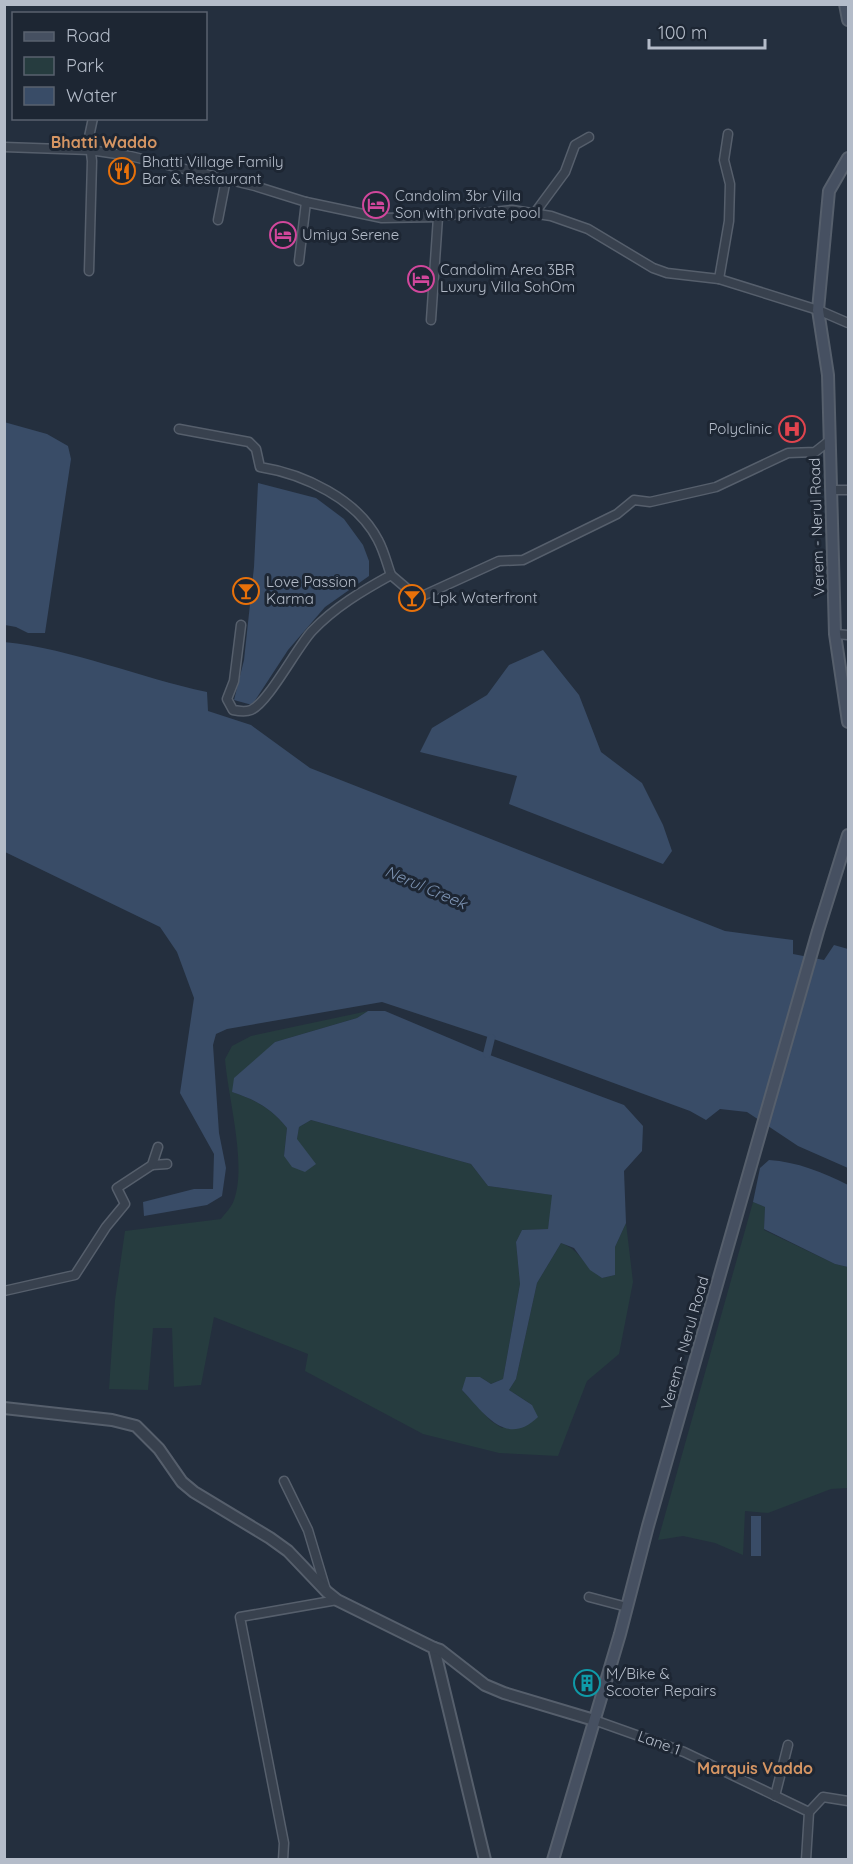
<svg xmlns="http://www.w3.org/2000/svg" width="853" height="1864" font-family="Quicksand,sans-serif">
<style>
.green{fill:#263c3f}
.water{fill:#394c67}
.lines{fill:none;stroke-linecap:round;stroke-linejoin:round}
.canal{stroke:#394c67;stroke-width:8}
.minor-casing{stroke:#565f6c;stroke-width:11}
.tertiary-casing{stroke:#565f6c;stroke-width:14}
.secondary-casing{stroke:#565f6c;stroke-width:14}
.minor{stroke:#38414e;stroke-width:8}
.tertiary{stroke:#38414e;stroke-width:10}
.secondary{stroke:#465061;stroke-width:10}
.labels{text-anchor:middle;stroke-width:6;stroke-linejoin:round;paint-order:stroke}
.poi-label{font-size:15px;fill:#b4bcc9;stroke:#1d2633;text-anchor:start}
.street-label{font-size:15px;fill:#b4bcc9;stroke:#1d2633}
.neighbourhood-label{font-size:16px;font-weight:bold;fill:#d59563;stroke:#1d2633}
.water-label{font-size:16px;font-style:italic;fill:#7c92b1;stroke:#1d2633}
</style>
<rect width="100%" height="100%" fill="#242f3e"/>
<!-- green -->
<g class="green">
<path d="M368,1011L357,1018L275,1042L232,1092C256,1100 271,1108 287,1128L284,1156L297,1139L299,1127L311,1120L471,1164L488,1186L553,1195L548,1229L522,1230L516,1242L520,1284L503,1379L491,1384L480,1377L462,1390L491,1421L502,1428L532,1405L509,1390L516,1379L537,1283L561,1243C582,1251 583,1266 602,1278L615,1275V1247L626,1223L633,1282L619,1354L587,1381L558,1456L499,1453L423,1434L305,1371L308,1354L214,1317L201,1385L174,1387L172,1328H153L148,1390L109,1389L115,1300L125,1231L221,1219C225,1213 232,1207 234,1200C247,1164 228,1098 225,1059L232,1046L251,1036Z"/>
<polygon points="753,1202 765,1207 764,1230 835,1264 848,1267 848,1488 831,1489 768,1513 745,1511 743,1555 715,1543 683,1536 658,1540"/>
</g>
<!-- water -->
<g class="water">
<polygon points="4,422 47,434 68,446 71,459 45,633 28,633 16,627 5,625"/>
<polygon points="258,483 316,498 344,519 363,545 369,561 369,576 325,607 288,650 252,705 234,700 244,660 254,567"/>
<path d="M4,642C74,649 139,678 207,692L208,711L251,725L310,768L725,931L793,940V954L824,960L834,945L848,949V1168L798,1146L747,1112L720,1109L706,1120L690,1111L491,1038L382,1002L227,1029L216,1034L213,1045L219,1133L226,1168L222,1196L207,1205L144,1216L143,1202L194,1189H213L214,1154L180,1093L194,998L177,952L160,927L5,852Z"/>
<polygon points="543,650 579,695 601,752 642,783 663,825 672,851 663,864 509,804 517,776 420,752 432,728 487,695 509,665"/>
<path d="M368,1011H385L487,1054L624,1105L643,1126L642,1151L624,1171L626,1223L615,1247V1275L602,1278L590,1270L574,1248L561,1243L537,1283L516,1379L509,1390L532,1405L538,1417C506,1448 484,1413 462,1390L466,1377H480L491,1384L503,1379L520,1284L516,1242L522,1230L548,1229L552,1195L488,1186L471,1164L311,1120L299,1127L297,1139L316,1164L305,1172L292,1167L284,1156L287,1128C271,1108 256,1100 232,1092L234,1078L275,1042L357,1018Z"/>
<path d="M769,1160C797,1162 823,1172 848,1185V1267L835,1264L764,1229L765,1207L753,1202L760,1168Z"/>
<rect x="751" y="1516" width="10" height="40"/>
</g>
<g class="lines">
<!-- canal -->
<polyline class="canal" points="487,1054 491,1038"/>
<defs>
<g id="minor">
<polyline points="4,147 90,150 130,156 255,186 306,202 382,218 438,217 444,215 472,214 512,210 551,216 588,229 653,268 667,273 719,279 818,310 848,323"/>
<polyline points="534,214 565,172 575,145 589,137"/>
<polyline points="218,220 226,179"/>
<polyline points="299,261 306,202"/>
<polyline points="89,271 92,161 89,137 93,118"/>
<polyline points="719,279 729,221 730,184 724,160 728,134"/>
<polyline points="431,320 438,217"/>
<path d="M179,429L249,442L256,449L260,467C304,474 357,499 378,540C384,551 387,564 391,575"/>
<polyline points="831,490 848,490"/>
<path d="M241,625L234,681L227,699L233,710C238,711 246,712 251,710C268,703 297,647 312,631C335,607 362,591 391,575L418,598L499,561L523,560L617,514L634,500L650,502L716,487L788,453L815,452L829,441"/>
<polyline points="835,634 848,635"/>
<polyline points="152,1165 167,1164"/>
<polyline points="4,1291 75,1275 106,1227 125,1204 117,1188 152,1165 158,1147"/>
<polyline points="284,1481 308,1530 326,1590"/>
<polyline points="589,1597 627,1607"/>
<polyline points="594,1720 684,1752 809,1812 806,1860"/>
<polyline points="775,1796 788,1745"/>
<polyline points="809,1812 823,1797 848,1801"/>
<polyline points="283,1860 284,1843 240,1617 337,1600"/>
</g>
<g id="tertiary">
<polyline points="4,1408 112,1420 136,1426 159,1449 182,1482 194,1492 270,1538 288,1551 327,1592 337,1600 434,1648 485,1860"/>
<polyline points="434,1648 440,1650 485,1685 504,1693 594,1720"/>
</g>
<g id="secondary">
<polyline points="845,4 848,20"/>
<polyline points="848,158 829,191 818,310 828,375 835,634 848,722"/>
<polyline points="553,1860 620,1634 648,1526 818,931 848,835"/>
</g>
</defs>
<!-- minor casing -->
<use href="#minor" class="minor-casing"/>
<!-- tertiary casing -->
<use href="#tertiary" class="tertiary-casing"/>
<!-- secondary casing -->
<use href="#secondary" class="secondary-casing"/>
<!-- minor -->
<use href="#minor" class="minor"/>
<!-- tertiary -->
<use href="#tertiary" class="tertiary"/>
<!-- secondary -->
<use href="#secondary" class="secondary"/>
</g>
<!-- icons -->
<defs>
<symbol id="restaurant-ring" viewBox="-11 -11 22 22"><circle r="9.5" fill="#1d2633" stroke="#e8710a" stroke-width="1.5"/><path d="M-5-6h1v4h1v-4h1v4h1v-4h1v5L-1.5 .5V6h-2V.5L-5-1ZM5-6V6H3V1.5H1.5Q1.5-4 5-6Z" fill="#e8710a"/></symbol>
<symbol id="hotel-ring" viewBox="-11 -11 22 22"><circle r="9.5" fill="#1d2633" stroke="#d1479c" stroke-width="1.5"/><path d="M-6-4.5h1.5V1H6V5H4.5V3h-9V5H-6ZM-4 0a1.8 1.8 0 1 1 3.6 0ZM.5 0V-2.5h3Q6-2.5 6 0Z" fill="#d1479c"/></symbol>
<symbol id="hospital-ring" viewBox="-11 -11 22 22"><circle r="9.5" fill="#1d2633" stroke="#e0444e" stroke-width="1.5"/><path d="M-5-5h3v3.5h4V-5h3V5h-3V1.5h-4V5h-3Z" fill="#e0444e"/></symbol>
<symbol id="bar-ring" viewBox="-11 -11 22 22"><circle r="9.5" fill="#1d2633" stroke="#e8710a" stroke-width="1.5"/><path d="M-6-5H6L.8 .8V4.5H3.5V6h-7V4.5H-.8V.8Z" fill="#e8710a"/></symbol>
<symbol id="building-ring" viewBox="-11 -11 22 22"><circle r="9.5" fill="#1d2633" stroke="#0f9aa8" stroke-width="1.5"/><path d="M-4-6H4V6H1V3H-1V6H-4ZM-2.5-4.3h1.7v1.8h-1.7ZM.8-4.3h1.7v1.8H.8ZM-2.5-1h1.7V.8h-1.7ZM.8-1h1.7V.8H.8Z" fill="#0f9aa8"/></symbol>
</defs>
<g fill-rule="evenodd">
<use href="#restaurant-ring" x="107" y="156" width="30" height="30"/>
<use href="#hotel-ring" x="361" y="190" width="30" height="30"/>
<use href="#hotel-ring" x="268" y="220" width="30" height="30"/>
<use href="#hotel-ring" x="406" y="264" width="30" height="30"/>
<use href="#hospital-ring" x="777" y="414" width="30" height="30"/>
<use href="#bar-ring" x="231" y="576" width="30" height="30"/>
<use href="#bar-ring" x="397" y="583" width="30" height="30"/>
<use href="#building-ring" x="572" y="1668" width="30" height="30"/>
</g>
<g class="labels">
<!-- poi labels -->
<g class="poi-label">
<text x="142" y="167">Bhatti Village Family<tspan x="142" dy="17">Bar &amp; Restaurant</tspan></text>
<text x="395" y="201">Candolim 3br Villa<tspan x="395" dy="17">Son with private pool</tspan></text>
<text x="302" y="240">Umiya Serene</text>
<text x="440" y="275">Candolim Area 3BR<tspan x="440" dy="17">Luxury Villa SohOm</tspan></text>
<text x="772" y="434" text-anchor="end">Polyclinic</text>
<text x="266" y="587">Love Passion<tspan x="266" dy="17">Karma</tspan></text>
<text x="432" y="603">Lpk Waterfront</text>
<text x="606" y="1679">M/Bike &amp;<tspan x="606" dy="17">Scooter Repairs</tspan></text>
</g>
<!-- street labels -->
<g class="street-label">
<text transform="translate(817 527) rotate(-92)" y="5">Verem - Nerul Road</text>
<text transform="translate(685 1343) rotate(-74)" y="5">Verem - Nerul Road</text>
<text transform="translate(659 1743) rotate(20)" y="5">Lane 1</text>
</g>
<!-- neighbourhood labels -->
<g class="neighbourhood-label">
<text x="104" y="148">Bhatti Waddo</text>
<text x="755" y="1774">Marquis Vaddo</text>
</g>
<!-- water labels -->
<g class="water-label">
<text transform="translate(426 887) rotate(23)" y="6">Nerul Creek</text>
</g>
</g>
<!-- border -->
<rect width="853" height="1864" fill="none" stroke="#b4bcc9" stroke-width="12"/>
<!-- legend -->
<rect x="12" y="12" width="195" height="108" fill="#1d2633" stroke="#59626f" stroke-width="1.5"/>
<rect x="24" y="32" width="30" height="9" fill="#465061" stroke="#59626f" stroke-width="1.5"/>
<text x="66" y="42" font-size="18" fill="#b4bcc9">Road</text>
<rect x="24" y="57" width="30" height="18" fill="#263c3f" stroke="#59626f" stroke-width="1.5"/>
<text x="66" y="72" font-size="18" fill="#b4bcc9">Park</text>
<rect x="24" y="87" width="30" height="18" fill="#394c67" stroke="#59626f" stroke-width="1.5"/>
<text x="66" y="102" font-size="18" fill="#b4bcc9">Water</text>
<!-- scale -->
<path d="M649 39v9h116v-9" fill="none" stroke="#b4bcc9" stroke-width="3"/>
<text x="658" y="39" font-size="18" fill="#b4bcc9" stroke="#1d2633" stroke-width="4.5" paint-order="stroke">100 m</text>
</svg>
